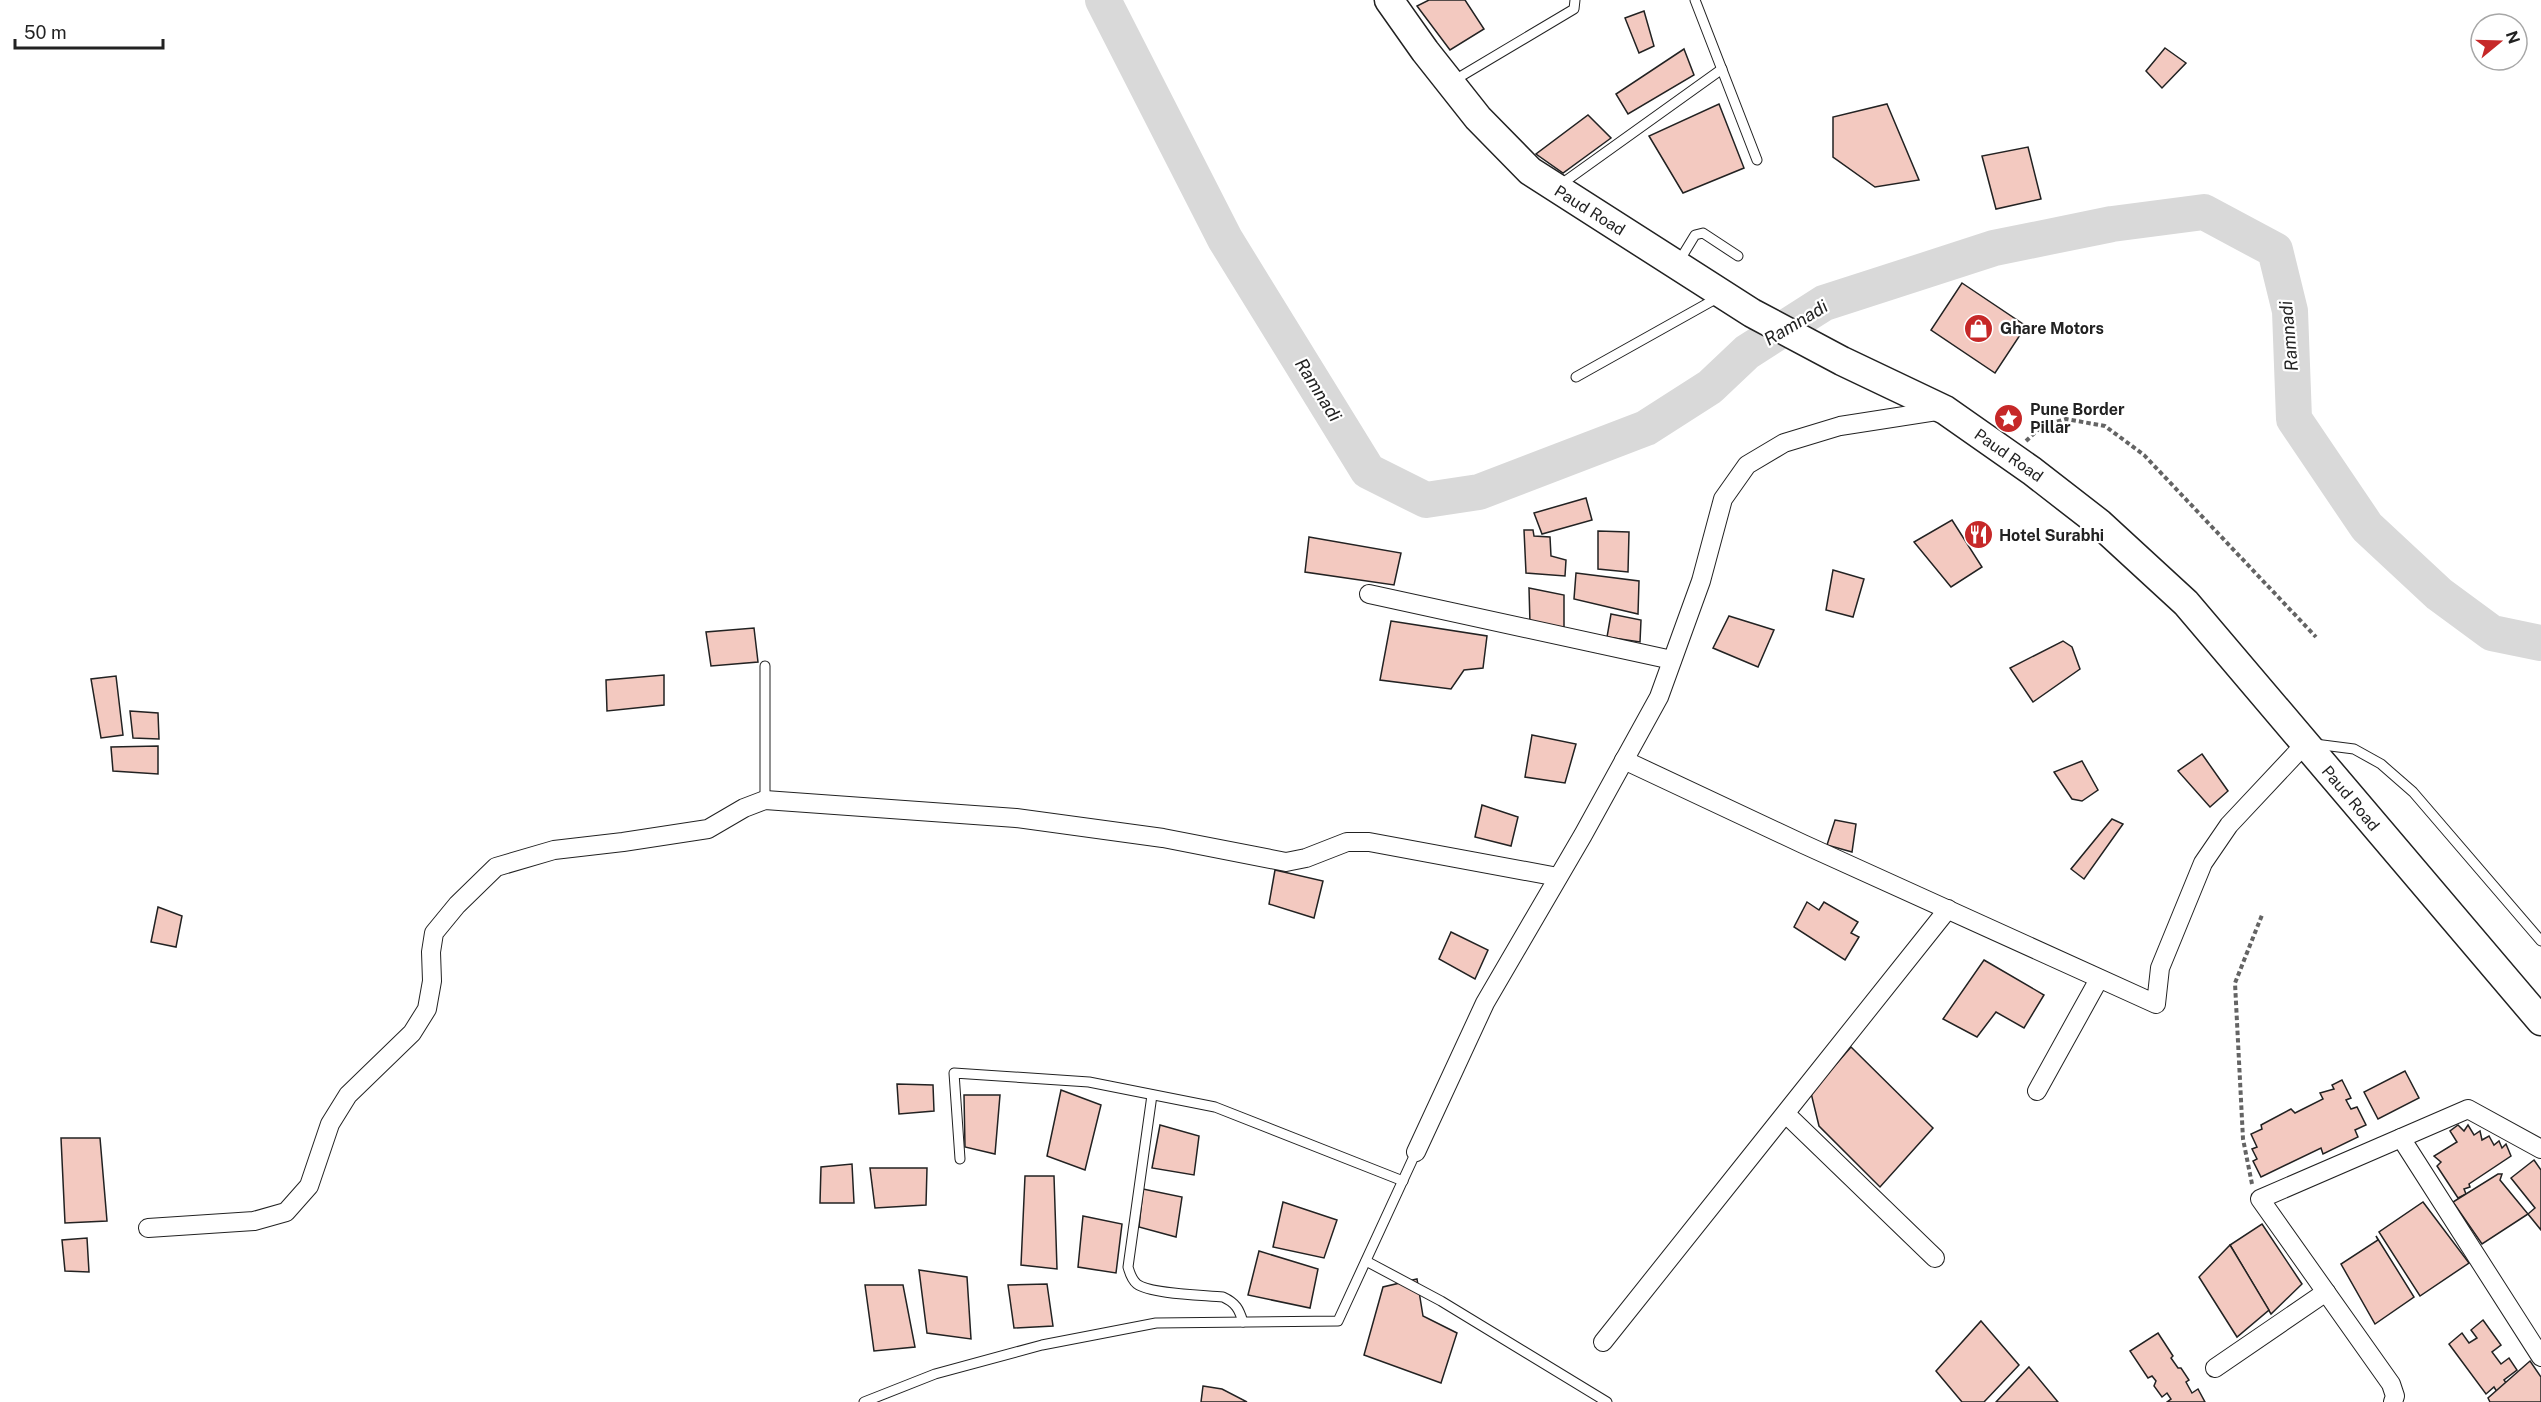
<svg xmlns="http://www.w3.org/2000/svg" width="2541" height="1402" font-family="'Public Sans',sans-serif">
<style>
.lines{fill:none;stroke-linecap:round;stroke-linejoin:round}
.river{stroke:#d9d9d9;stroke-width:36}
.building{fill:#f3c9c0;stroke:#222;stroke-width:1.5}
.service-casing{stroke:#222;stroke-width:11}
.minor-casing{stroke:#222;stroke-width:20}
.primary-casing{stroke:#222;stroke-width:31}
.path{stroke:#646464;stroke-width:4;stroke-dasharray:4.5 3;stroke-linecap:butt}
.service{stroke:#fff;stroke-width:9}
.minor{stroke:#fff;stroke-width:18}
.primary{stroke:#fff;stroke-width:28}
.labels{text-anchor:middle;stroke-width:4.5;stroke-linejoin:round;paint-order:stroke}
.street-label{font-size:16px;fill:#222;stroke:#fff}
.poi-label{font-size:16px;font-weight:bold;fill:#222;stroke:#fff;text-anchor:start}
.water-label{font-size:18px;font-style:italic;fill:#222;stroke:#fff}
</style>
<rect width="100%" height="100%" fill="#fff"/>
<g class="lines">
<!-- river -->
<polyline class="river" points="1103,0 1225,239 1368,471 1426,500 1479,492 1646,428 1710,387 1747,352 1824,303 1994,248 2112,224 2204,212 2275,250 2290,311 2294,419 2367,527 2439,594 2492,633 2541,643"/>
</g>
<!-- building -->
<g class="building">
<polygon points="1429,0 1465,0 1484,29 1450,50 1417,6"/>
<polygon points="1644,11 1654,46 1639,53 1625,18"/>
<polygon points="2165,48 2186,63 2162,88 2146,71"/>
<polygon points="1684,49 1694,75 1628,114 1616,94"/>
<polygon points="1719,104 1744,168 1683,193 1649,136"/>
<polygon points="1887,104 1919,180 1875,187 1833,157 1833,117"/>
<polygon points="1588,115 1611,138 1563,173 1536,154"/>
<polygon points="2028,147 2041,199 1996,209 1982,156"/>
<polygon points="1962,283 2026,326 1995,373 1931,330"/>
<polygon points="1586,498 1592,520 1542,534 1534,513"/>
<polygon points="1952,520 1982,567 1951,587 1914,542"/>
<polygon points="1524,530 1533,530 1534,536 1550,537 1551,556 1566,560 1565,576 1526,573"/>
<polygon points="1598,531 1629,532 1628,572 1598,569"/>
<polygon points="1309,537 1401,553 1394,585 1305,572"/>
<polygon points="1833,570 1864,579 1853,617 1826,610"/>
<polygon points="1576,573 1639,581 1638,614 1574,599"/>
<polygon points="1529,588 1564,595 1564,628 1530,624"/>
<polygon points="1611,614 1641,620 1640,642 1607,637"/>
<polygon points="1729,616 1774,630 1758,667 1713,648"/>
<polygon points="1391,621 1487,636 1483,668 1464,670 1451,689 1380,680"/>
<polygon points="754,628 758,662 711,666 706,632"/>
<polygon points="2063,641 2072,647 2080,669 2033,702 2010,668"/>
<polygon points="664,675 664,705 607,711 606,680"/>
<polygon points="116,676 123,735 101,738 91,679"/>
<polygon points="130,711 158,713 159,739 133,738"/>
<polygon points="1532,735 1576,744 1565,783 1525,777"/>
<polygon points="158,746 158,774 113,771 111,747"/>
<polygon points="2202,754 2228,791 2210,807 2178,771"/>
<polygon points="2082,761 2098,790 2082,801 2072,799 2054,772"/>
<polygon points="1482,805 1518,817 1511,846 1475,837"/>
<polygon points="2112,819 2123,824 2084,879 2071,869"/>
<polygon points="1835,820 1856,824 1852,852 1827,845"/>
<polygon points="1275,870 1323,881 1314,918 1269,904"/>
<polygon points="1807,902 1819,910 1824,902 1858,922 1851,933 1859,937 1845,960 1794,927"/>
<polygon points="158,907 182,916 176,947 151,942"/>
<polygon points="1451,932 1488,950 1475,979 1439,959"/>
<polygon points="1984,960 2044,995 2024,1028 1996,1012 1977,1037 1943,1019"/>
<polygon points="1851,1047 1933,1128 1880,1187 1819,1126 1811,1093"/>
<polygon points="2405,1071 2419,1098 2378,1119 2364,1092"/>
<polygon points="2342,1080 2351,1098 2346,1100 2351,1109 2357,1107 2366,1125 2355,1130 2358,1137 2323,1154 2321,1148 2261,1177 2253,1161 2257,1159 2252,1149 2257,1147 2251,1134 2262,1129 2261,1125 2291,1109 2295,1113 2323,1099 2320,1093 2334,1089 2332,1085"/>
<polygon points="897,1084 933,1085 934,1111 899,1114"/>
<polygon points="1061,1090 1101,1105 1085,1170 1047,1156"/>
<polygon points="964,1095 1000,1095 995,1154 965,1147"/>
<polygon points="1160,1125 1199,1136 1194,1175 1152,1168"/>
<polygon points="2458,1125 2464,1131 2468,1125 2474,1135 2480,1131 2482,1140 2489,1136 2494,1145 2499,1141 2502,1148 2506,1144 2511,1156 2469,1184 2470,1187 2464,1189 2466,1194 2458,1198 2437,1166 2441,1162 2434,1156 2457,1142 2450,1131"/>
<polygon points="61,1138 100,1138 107,1221 65,1223"/>
<polygon points="2534,1160 2541,1170 2541,1230 2528,1214 2535,1208 2511,1178"/>
<polygon points="852,1164 854,1203 820,1203 821,1167"/>
<polygon points="870,1168 927,1168 926,1205 875,1208"/>
<polygon points="2498,1174 2502,1174 2500,1180 2528,1214 2482,1244 2453,1202"/>
<polygon points="1025,1176 1054,1176 1057,1269 1021,1265"/>
<polygon points="1143,1189 1182,1197 1176,1237 1139,1227"/>
<polygon points="1283,1202 1337,1220 1324,1258 1273,1247"/>
<polygon points="2423,1202 2469,1263 2420,1296 2379,1232"/>
<polygon points="1083,1216 1122,1224 1116,1273 1078,1267"/>
<polygon points="2262,1224 2302,1284 2271,1314 2230,1245"/>
<polygon points="2376,1236 2414,1297 2375,1324 2341,1264 2378,1240"/>
<polygon points="87,1238 89,1272 65,1271 62,1240"/>
<polygon points="2230,1245 2269,1310 2237,1337 2199,1277"/>
<polygon points="1259,1251 1318,1269 1310,1308 1248,1295"/>
<polygon points="919,1270 967,1277 971,1339 927,1333"/>
<polygon points="1417,1279 1423,1316 1457,1333 1441,1383 1364,1355 1383,1287"/>
<polygon points="1047,1284 1053,1326 1014,1328 1008,1285"/>
<polygon points="865,1285 903,1285 915,1347 874,1351"/>
<polygon points="2483,1320 2501,1345 2492,1352 2501,1364 2509,1358 2517,1370 2504,1380 2507,1384 2497,1392 2494,1387 2486,1394 2449,1344 2462,1333 2469,1343 2477,1338 2471,1330"/>
<polygon points="1981,1321 2019,1365 1984,1402 1962,1402 1936,1371"/>
<polygon points="2158,1333 2173,1356 2171,1358 2178,1368 2181,1368 2189,1380 2186,1382 2192,1393 2198,1389 2205,1402 2167,1402 2171,1399 2167,1393 2162,1397 2154,1386 2156,1381 2152,1376 2148,1378 2130,1351"/>
<polygon points="2530,1361 2541,1377 2541,1402 2490,1402 2488,1398"/>
<polygon points="2029,1367 2058,1402 1996,1402"/>
<polygon points="1203,1386 1222,1389 1247,1402 1201,1402"/>
</g>
<g class="lines">
<defs>
<g id="service">
<polyline points="1695,0 1757,160"/>
<polyline points="1453,81 1574,9 1575,0"/>
<polyline points="1560,185 1722,69"/>
<polyline points="1678,263 1695,235 1703,233 1738,256"/>
<polyline points="1576,377 1719,297"/>
<polyline points="765,666 765,800"/>
<polyline points="2315,744 2354,749 2381,764 2413,792 2541,941"/>
<path d="M1152,1095L1128,1267C1130,1273 1131,1279 1137,1284C1150,1294 1204,1295 1223,1297C1236,1303 1239,1309 1243,1322"/>
<polyline points="960,1159 954,1073 1089,1082 1215,1107 1403,1181"/>
<polyline points="1366,1261 1441,1301 1607,1402"/>
<polyline points="864,1402 935,1374 1042,1345 1156,1323 1338,1321 1416,1152"/>
</g>
<g id="minor">
<polyline points="1369,594 1672,660"/>
<polyline points="1624,760 1803,844 2156,1004 2160,968 2203,863 2229,825 2305,744"/>
<polyline points="2037,1091 2099,979"/>
<polyline points="1786,1114 1935,1258"/>
<polyline points="2401,1138 2541,1357"/>
<polyline points="1416,1152 1485,1003 1583,835 1659,697 1701,581 1723,499 1747,465 1784,443 1840,426 1943,410"/>
<polyline points="148,1228 254,1221 286,1212 309,1186 330,1124 348,1095 412,1033 427,1009 432,981 431,952 434,933 457,905 496,867 554,850 623,842 708,829 744,808 765,800 1016,818 1163,838 1286,862 1306,858 1347,842 1369,842 1558,877"/>
<polyline points="1603,1342 1948,909"/>
<polyline points="2215,1368 2326,1292"/>
<polyline points="2393,1402 2395,1396 2391,1384 2260,1199 2468,1109 2541,1149"/>
</g>
<polyline id="primary" points="1389,0 1425,51 1478,118 1530,171 1752,313 1842,361 1945,410 2032,471 2099,523 2186,603 2541,1021"/>
</defs>
<!-- service casing -->
<use href="#service" class="service-casing"/>
<!-- minor casing -->
<use href="#minor" class="minor-casing"/>
<!-- primary casing -->
<use href="#primary" class="primary-casing"/>
<!-- path -->
<g class="path">
<polyline points="2026,441 2042,426 2066,419 2105,426 2144,455 2316,637"/>
<polyline points="2252,1184 2243,1139 2235,983 2262,915"/>
</g>
<!-- service -->
<use href="#service" class="service"/>
<!-- minor -->
<use href="#minor" class="minor"/>
<!-- primary -->
<use href="#primary" class="primary"/>
</g>
<!-- icons -->
<defs>
<symbol id="shop-disc" viewBox="-11 -11 22 22"><circle r="9.5" fill="#c62828" stroke="#fff"/><path d="M-5-2.5h2.3a2.7 3.5 0 0 1 5.4 0H5L5.5 6h-11ZM-1.5-2.5h3a1.5 2.3 0 0 0-3 0Z" fill="#fff"/></symbol>
<symbol id="sight-disc" viewBox="-11 -11 22 22"><circle r="9.5" fill="#c62828" stroke="#fff"/><path d="M0-6L1.8-2.2L6-1.7L2.9 1.2L3.7 5.4L0 3.3L-3.7 5.4L-2.9 1.2L-6-1.7L-1.8-2.2Z" fill="#fff"/></symbol>
<symbol id="restaurant-disc" viewBox="-11 -11 22 22"><circle r="9.5" fill="#c62828" stroke="#fff"/><path d="M-5-6h1v4h1v-4h1v4h1v-4h1v5L-1.5 .5V6h-2V.5L-5-1ZM5-6V6H3V1.5H1.5Q1.5-4 5-6Z" fill="#fff"/></symbol>
</defs>
<g fill-rule="evenodd">
<use href="#shop-disc" x="1962" y="312" width="33" height="33"/>
<use href="#sight-disc" x="1992" y="402" width="33" height="33"/>
<use href="#restaurant-disc" x="1962" y="518" width="33" height="33"/>
</g>
<g class="labels">
<!-- street labels -->
<g class="street-label">
<text transform="translate(1590 210) rotate(32)" y="6">Paud Road</text>
<text transform="translate(2009 455) rotate(35)" y="6">Paud Road</text>
<text transform="translate(2351 798) rotate(50)" y="6">Paud Road</text>
</g>
<!-- poi labels -->
<g class="poi-label">
<text x="2000" y="334">Ghare Motors</text>
<text x="2030" y="415">Pune Border<tspan x="2030" dy="18">Pillar</tspan></text>
<text x="1999" y="541">Hotel Surabhi</text>
</g>
<!-- water labels -->
<g class="water-label">
<text transform="translate(1796 323) rotate(-31)" y="6">Ramnadi</text>
<text transform="translate(2289 336) rotate(-95)" y="6">Ramnadi</text>
<text transform="translate(1318 390) rotate(58)" y="6">Ramnadi</text>
</g>
</g>
<!-- north arrow -->
<g transform="translate(2499 42) rotate(71)"><circle r="28" fill="#ffffff" stroke="#a7a7a7" stroke-width="1.5"/>
<path d="M0-4.5L10 22L0 15L-10 22Z" fill="#c62828"/>
<text y="-9" font-size="16" font-weight="bold" text-anchor="middle" fill="#222222">N</text>
</g>
<!-- scale -->
<path d="M15 39v9h148v-9" fill="none" stroke="#222222" stroke-width="3"/>
<text x="24" y="39" font-size="18" fill="#222222" stroke="#ffffff" stroke-width="4.5" paint-order="stroke">50 m</text>
</svg>
